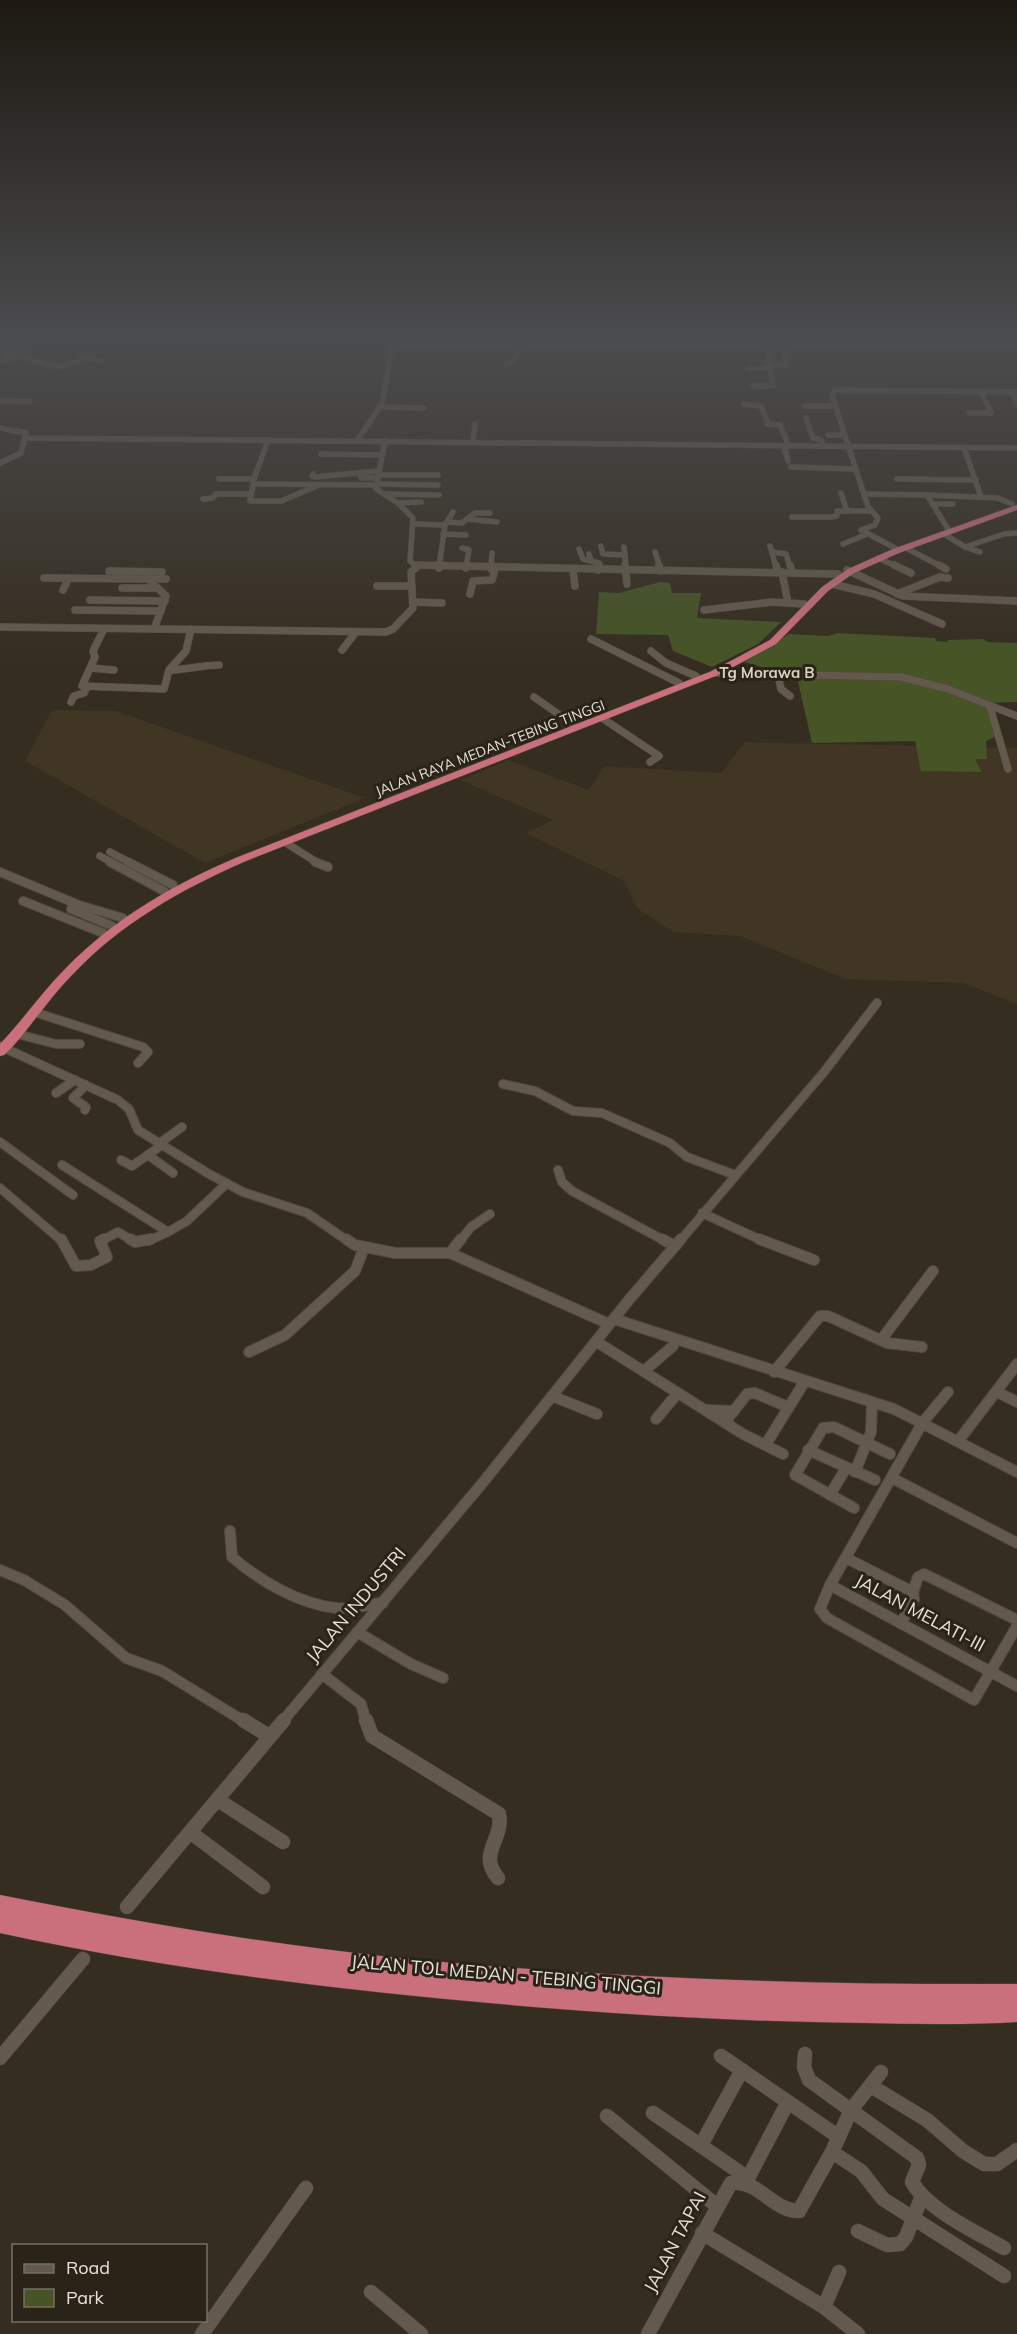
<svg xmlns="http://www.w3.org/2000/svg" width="1017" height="2334" font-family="Mulish,sans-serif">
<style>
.built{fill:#413523}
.green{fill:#465426}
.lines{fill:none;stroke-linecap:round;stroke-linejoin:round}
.minor-far4-casing{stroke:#514a3f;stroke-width:6}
.minor-far3-casing{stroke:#514a3f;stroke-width:8}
.minor-far2-casing{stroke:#514a3f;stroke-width:10}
.minor-far1-casing{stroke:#514a3f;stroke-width:12}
.minor-casing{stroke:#514a3f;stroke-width:15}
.highway-casing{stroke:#514a3f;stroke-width:1}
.minor-far4{stroke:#635a4d;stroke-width:5}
.minor-far3{stroke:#635a4d;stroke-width:7}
.minor-far2{stroke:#635a4d;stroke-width:8}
.minor-far1{stroke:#635a4d;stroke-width:10}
.minor{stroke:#635a4d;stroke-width:14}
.highway{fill:#ca707d;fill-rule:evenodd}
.labels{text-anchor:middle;stroke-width:6;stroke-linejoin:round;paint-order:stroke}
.far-street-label{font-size:14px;fill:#e7e2da;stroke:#2a2317}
.far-quarter-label{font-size:15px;font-weight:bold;fill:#dad0c0;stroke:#2a2317}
.near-street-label{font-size:18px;fill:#e7e2da;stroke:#2a2317}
</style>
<rect width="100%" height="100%" fill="#352d20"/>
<!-- built -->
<g class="built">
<polygon points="52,710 116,711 365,798 205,863 25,761"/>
<polygon points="745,742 1017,748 1017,1004 964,983 846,979 740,936 673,932 638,909 624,881 526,833 553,820 460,780 508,760 589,790 604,766 721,773"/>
</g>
<!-- green -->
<g class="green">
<polygon points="660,582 670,583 672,593 701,593 697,618 781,622 758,644 712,667 673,651 668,635 596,634 599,592 619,593"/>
<polygon points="837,633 935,638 936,641 948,642 948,640 984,639 987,642 1017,643 1017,702 986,703 995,737 986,741 987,759 975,759 982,772 921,771 915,741 812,743 797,677 744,662 789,634 828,636"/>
</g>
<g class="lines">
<defs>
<g id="minor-far4">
<polyline points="709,346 723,334"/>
<polyline points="0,352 59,367 85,359"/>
<polyline points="11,354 26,346"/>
<polyline points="81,358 102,361"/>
<polyline points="0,362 17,356"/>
<polyline points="506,364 515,359 520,346"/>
<polyline points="771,365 786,365 784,349"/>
<polyline points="748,368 769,368"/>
<polyline points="753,386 773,386 767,346"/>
<polyline points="1012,392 1017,404"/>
<polyline points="0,401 30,402"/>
<polyline points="743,404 761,406 768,424 780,425 789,446"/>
<polyline points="804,406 835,406"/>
<polyline points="379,407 424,408"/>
<polyline points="969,413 991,413 981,391"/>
<polyline points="806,418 813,438 821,440 824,446"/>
<polyline points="0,428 26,433 25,438 1017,448"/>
<polyline points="828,435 844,435"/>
<polyline points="268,440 255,476 250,501 281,501 319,485"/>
<polyline points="357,441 382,404 392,347 1017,345"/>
<polyline points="385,441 376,489 398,503 413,518 410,561 417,567"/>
<polyline points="473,442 475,424"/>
<polyline points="784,446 788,461"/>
<polyline points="964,448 981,497"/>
<polyline points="321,454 382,455"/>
<polyline points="0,463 21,453 25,438"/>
<polyline points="791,467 854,469"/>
<polyline points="313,474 312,476 315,477 379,471"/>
<polyline points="379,475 438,475"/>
<polyline points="360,476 361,478 378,478"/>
<polyline points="219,479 254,479"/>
<polyline points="897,479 976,480"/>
<polyline points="254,484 376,485"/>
<polyline points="377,484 438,485"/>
<polyline points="841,493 847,511"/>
<polyline points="386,494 439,495"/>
<polyline points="864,494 927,495 948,529"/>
<polyline points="927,495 998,498 1012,504"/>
<polyline points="203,499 213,498 216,494 250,494"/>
<polyline points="398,503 421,502"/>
<polyline points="932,504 953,504"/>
<polyline points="792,517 831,517 837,516 837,511 872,511"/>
<polyline points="467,519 475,513 490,513"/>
<polyline points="448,522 462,523 467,519 497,522"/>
<polyline points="414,524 445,525"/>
<polyline points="443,534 466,535"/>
<polyline points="944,534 965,547 1004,534 1017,533"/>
<polyline points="843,544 867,534"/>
<polyline points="601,546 603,554 625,555"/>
<polyline points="770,546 776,567"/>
<polyline points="624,547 626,567"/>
<polyline points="965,547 980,552"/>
<polyline points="462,548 469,550 466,567"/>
<polyline points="895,548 861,530 875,525 878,518 868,507 832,395 835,390 1017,392"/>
<polyline points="906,548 942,567"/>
<polyline points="579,549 583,559 591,561"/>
<polyline points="655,552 660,567"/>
<polyline points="773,552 786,554 790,567"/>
<polyline points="589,554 591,561 599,563 598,567"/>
<polyline points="878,558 898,567"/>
<polyline points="439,567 445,525 453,512"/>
<polyline points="491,567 492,553"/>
</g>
<g id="minor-far3">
<polyline points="415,565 838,574"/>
<polyline points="625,565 627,584"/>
<polyline points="659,565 661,571"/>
<polyline points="776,565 778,572"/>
<polyline points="790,565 792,572"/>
<polyline points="894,565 911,573"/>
<polyline points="939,565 946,569"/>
<polyline points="439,568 439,565"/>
<polyline points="466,568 466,565"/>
<polyline points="491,569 491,565"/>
<polyline points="573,570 575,586"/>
<polyline points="598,570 599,565"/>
<polyline points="847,570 903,596 1017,601"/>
<polyline points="109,571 162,572"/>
<polyline points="782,572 788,603"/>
<polyline points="44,578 148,579 166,596 154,629"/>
<polyline points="148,579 166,579"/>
<polyline points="832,584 874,594 942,624"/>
<polyline points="377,586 411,586"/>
<polyline points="122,588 157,588"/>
<polyline points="63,590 69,578"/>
<polyline points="470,594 473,581 492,580 495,569"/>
<polyline points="897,594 940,577 948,578"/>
<polyline points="90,600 165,601"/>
<polyline points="414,602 442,603"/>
<polyline points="75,610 161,611"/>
<polyline points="704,610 772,602 804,604"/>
<polyline points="0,627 386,632 393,629 413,608 411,572 417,567"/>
<polyline points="104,629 93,651 95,657 82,686 164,689 169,670 186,651 191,629"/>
<polyline points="591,639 679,683"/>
<polyline points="342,650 356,632"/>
<polyline points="651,651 666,663 696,676"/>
<polyline points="91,668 114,670"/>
<path d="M169,670C186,670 202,665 219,665"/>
<polyline points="715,673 901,677 948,689 1017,716"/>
<polyline points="778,675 781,689 790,696"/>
<polyline points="534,697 574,725"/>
<polyline points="71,702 74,696 84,693 87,687"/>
<polyline points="990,707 1008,769"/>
<polyline points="602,718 659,756 650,762"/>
<polyline points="286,843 318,863"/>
<polyline points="110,852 131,863"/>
<polyline points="100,856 113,863"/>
</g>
<g id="minor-far2">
<polyline points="110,862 164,891"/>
<polyline points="128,862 173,885"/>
<polyline points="315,862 328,867"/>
<polyline points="0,872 79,905 123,918"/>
<polyline points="23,901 103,933"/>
<polyline points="71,909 112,926"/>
<polyline points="34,1012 143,1047 148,1052 138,1063"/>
<polyline points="17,1034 56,1044 80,1044"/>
<polyline points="0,1046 118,1100 129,1109 138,1130 209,1174 243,1192 307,1213 348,1241"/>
<polyline points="503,1084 535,1091 573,1111 602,1113 670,1143 687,1157 735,1175"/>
<polyline points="56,1093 75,1080"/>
<polyline points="85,1110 86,1107 73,1098 86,1085"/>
<polyline points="0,1142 73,1195"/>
<polyline points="160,1143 182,1127"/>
<polyline points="148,1155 173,1173"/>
<polyline points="121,1160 132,1166 162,1145"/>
<polyline points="62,1165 168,1232 187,1221 226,1184"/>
<polyline points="558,1170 562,1182 572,1191 665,1241"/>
<polyline points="0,1188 62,1241"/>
<polyline points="702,1213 763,1241"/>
<polyline points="101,1241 118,1232 133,1241"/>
<polyline points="148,1241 168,1232"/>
<polyline points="460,1241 471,1227 490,1214"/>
<polyline points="680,1241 824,1072 877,1003"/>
</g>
<g id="minor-far1">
<polyline points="61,1239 76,1266 91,1265 107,1257 100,1241 104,1239"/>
<polyline points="130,1239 135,1242 151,1239"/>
<polyline points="346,1239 355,1245 395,1253 450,1253 609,1324"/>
<polyline points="662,1239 675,1246"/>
<polyline points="759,1239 814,1260"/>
<polyline points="450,1253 461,1239"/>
<polyline points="614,1319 894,1409 1017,1472"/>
<polyline points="881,1340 933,1271"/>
<polyline points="597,1342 743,1434 783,1454"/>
<polyline points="249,1352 285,1335 355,1271 364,1248"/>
<polyline points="644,1371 673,1346"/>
<polyline points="774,1372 820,1316 828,1316 887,1343 922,1347"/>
<polyline points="948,1392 923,1422 830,1585 820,1609 827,1618 974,1700 1017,1626"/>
<polyline points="997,1392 1017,1402"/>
<polyline points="552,1396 597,1414"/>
<polyline points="706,1410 734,1411"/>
<polyline points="656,1419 677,1394"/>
<polyline points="725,1422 747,1394 755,1393 788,1407"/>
<polyline points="959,1440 1017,1364"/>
<polyline points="766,1444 805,1381"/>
<polyline points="808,1450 875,1480"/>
<polyline points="855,1472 871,1432 872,1403"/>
<polyline points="892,1478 1017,1543"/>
<polyline points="830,1495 846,1468"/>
<polyline points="854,1508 795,1475 823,1428 834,1427 890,1454"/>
<path d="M230,1531L232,1557C260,1581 299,1604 336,1608C352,1610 368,1604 383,1603"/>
<polyline points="846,1558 913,1592"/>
<polyline points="0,1570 24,1580 65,1605 126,1658 162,1671 245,1722"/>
<polyline points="830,1585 1017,1686"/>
<polyline points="901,1623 914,1599 913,1592 918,1577 924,1574 1017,1620"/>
<polyline points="357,1632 411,1664 443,1678"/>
<polyline points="322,1674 361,1704 366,1722"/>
<polyline points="282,1722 485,1480 628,1301 681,1239"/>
</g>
<g id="minor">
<polyline points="243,1720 269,1736"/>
<path d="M366,1720L372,1736L499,1814C504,1840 477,1853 498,1878"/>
<polyline points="218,1800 283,1842"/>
<polyline points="190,1832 263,1887"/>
<polyline points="127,1907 284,1720"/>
<path d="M805,2054L804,2067L809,2080L917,2158L919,2165L912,2182C928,2210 976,2232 1004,2248"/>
<polyline points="721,2056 839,2137"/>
<polyline points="0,2058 83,1959"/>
<polyline points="871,2086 927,2120 963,2151 984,2164 997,2164 1017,2150"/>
<polyline points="653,2113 748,2178"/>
<polyline points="607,2116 717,2206"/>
<polyline points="701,2145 742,2070"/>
<polyline points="832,2152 861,2171 883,2199 1004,2276"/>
<polyline points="746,2182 788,2102"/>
<polyline points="858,2231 887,2245 900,2244 906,2237 922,2196"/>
<polyline points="702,2233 824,2307 858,2334"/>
<polyline points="371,2292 421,2334"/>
<polyline points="824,2307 839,2272"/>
<polyline points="202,2334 306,2188"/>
<path d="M648,2334L731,2183C759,2179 772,2211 799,2211L832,2152L851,2110L881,2072"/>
</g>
<g id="highway">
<path d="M1017,505V510L899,553L854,573L828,591L776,644L718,675L246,861C182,889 121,923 73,974C51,996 34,1022 14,1045L4,1055L0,1056V1044C23,1020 42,992 66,968C115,918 174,884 238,857L712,671L770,640L822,587L848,569L893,549Z"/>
<path d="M0,1895C126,1920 253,1942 381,1956C592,1978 804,1985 1017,1984V2022C967,2025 918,2024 868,2023C765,2022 662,2017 560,2009C372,1994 185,1973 0,1933Z"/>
</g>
</defs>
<!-- minor-far4 casing -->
<use href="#minor-far4" class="minor-far4-casing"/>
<!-- minor-far3 casing -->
<use href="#minor-far3" class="minor-far3-casing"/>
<!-- minor-far2 casing -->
<use href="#minor-far2" class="minor-far2-casing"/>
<!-- minor-far1 casing -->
<use href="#minor-far1" class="minor-far1-casing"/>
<!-- minor casing -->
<use href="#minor" class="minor-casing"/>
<!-- highway casing -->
<use href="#highway" class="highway-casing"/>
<!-- minor-far4 -->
<use href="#minor-far4" class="minor-far4"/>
<!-- minor-far3 -->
<use href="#minor-far3" class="minor-far3"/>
<!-- minor-far2 -->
<use href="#minor-far2" class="minor-far2"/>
<!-- minor-far1 -->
<use href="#minor-far1" class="minor-far1"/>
<!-- minor -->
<use href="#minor" class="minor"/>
<!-- highway -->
<use href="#highway" class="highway"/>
</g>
<!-- sky -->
<linearGradient id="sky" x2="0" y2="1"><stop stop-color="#1d1912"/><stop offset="0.51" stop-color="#4b4c4e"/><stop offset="1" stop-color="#4b4c4e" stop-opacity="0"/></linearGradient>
<rect width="1017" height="661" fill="url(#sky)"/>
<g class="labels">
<!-- far-street labels -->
<g class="far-street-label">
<text transform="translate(490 748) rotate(-21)" y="5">JALAN RAYA MEDAN-TEBING TINGGI</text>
</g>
<!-- far-quarter labels -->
<g class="far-quarter-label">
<text x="767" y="678">Tg Morawa B</text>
</g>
<!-- near-street labels -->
<g class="near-street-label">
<text transform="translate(356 1605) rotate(-50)" y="6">JALAN INDUSTRI</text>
<text transform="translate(920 1613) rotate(28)" y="6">JALAN MELATI-III</text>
<text transform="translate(506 1975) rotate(5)" y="6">JALAN TOL MEDAN - TEBING TINGGI</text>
<text transform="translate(675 2242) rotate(-62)" y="6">JALAN TAPAI</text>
</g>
</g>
<!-- legend -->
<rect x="12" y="2244" width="195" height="78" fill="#2a2317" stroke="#766f65" stroke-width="1.5"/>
<rect x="24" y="2264" width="30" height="9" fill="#635a4d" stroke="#766f65" stroke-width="1.5"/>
<text x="66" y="2274" font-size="18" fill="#e7e2da">Road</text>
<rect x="24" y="2289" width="30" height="18" fill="#465426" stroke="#766f65" stroke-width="1.5"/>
<text x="66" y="2304" font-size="18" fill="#e7e2da">Park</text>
</svg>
